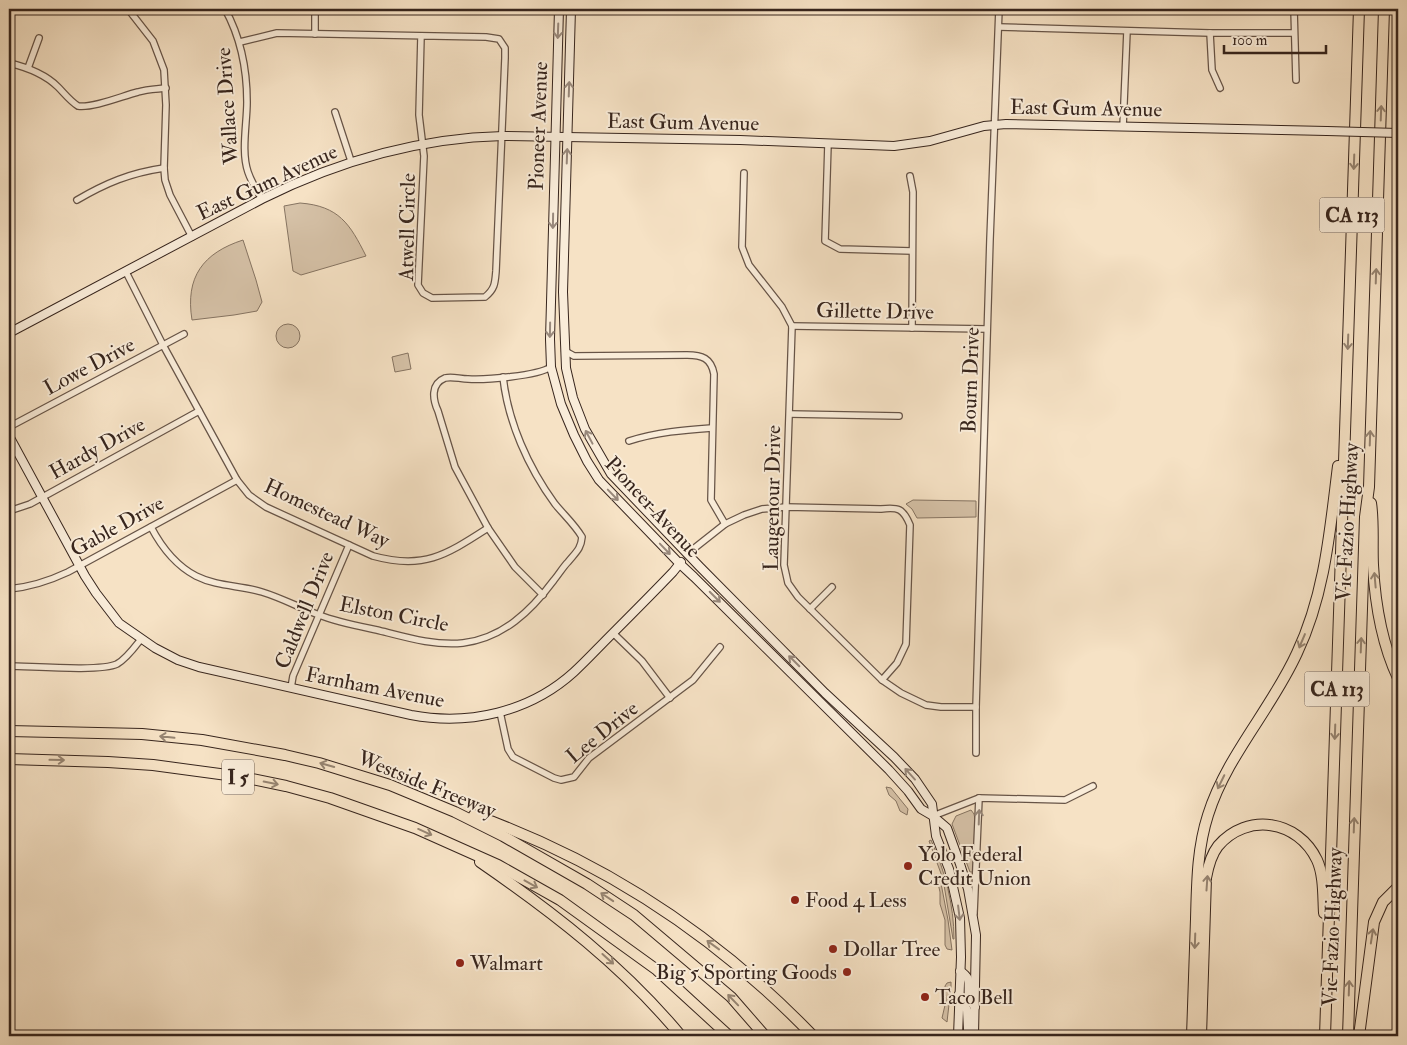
<svg xmlns="http://www.w3.org/2000/svg" width="1407" height="1045" font-family="'IM FELL Double Pica',serif">
<style>
.green{fill:#d6c2a8;stroke:#867462}
.lines{fill:none;stroke-linecap:round;stroke-linejoin:round}
.street-casing{stroke:#675447;stroke-width:8}
.secondary-casing{stroke:#37251d;stroke-width:10}
.highway-casing{stroke:#37251d;stroke-width:12}
.street{stroke:#f9ecd9;stroke-width:5.5}
.secondary{stroke:#f9ecd9;stroke-width:8}
.highway{stroke:#f6e2c5;stroke-width:10}
.secondary-bridge-casing{stroke:#37251d;stroke-width:10;stroke-linecap:butt}
.secondary-bridge{stroke:#f9ecd9;stroke-width:8}
.oneway{stroke:#98887b}
.oneway2{stroke:#968471}
.poi-dot{fill:#8f2418;stroke:#f9ecd9;stroke-width:2}
.labels{text-anchor:middle;stroke-width:4;stroke-linejoin:round;paint-order:stroke}
.shield{fill:#f9ecd9;stroke:#716155;stroke-width:1}
.shield-label{font-size:20px;font-weight:bold;fill:#37251d}
.street-label{font-size:21px;fill:#37251d;stroke:#f9ecd9}
.poi-label{font-size:21px;fill:#37251d;stroke:#f9ecd9;text-anchor:start}
</style>
<rect width="100%" height="100%" fill="#f6e2c5"/>
<filter id="stains"><feTurbulence type="fractalNoise" baseFrequency=".004" numOctaves="4"/><feColorMatrix values="0 0 0 0 .2 0 0 0 0 .09 0 0 0 0 .02 0 0 0 .5 -.17"/></filter>
<radialGradient id="worn" r=".72"><stop offset=".6" stop-color="#630" stop-opacity="0"/><stop offset="1" stop-color="#630" stop-opacity=".3"/></radialGradient>
<!-- green -->
<g class="green">
<path d="M300,203C339,206 350,224 366,256L301,275L293,271L284,206Z"/>
<path d="M243,240L256,280L262,302L257,311L234,315L192,320C185,277 203,253 243,240Z"/>
<circle cx="288" cy="336" r="12"/>
<polygon points="408,353 411,369 395,372 392,357"/>
<polygon points="913,500 976,501 976,517 917,518 912,509 906,504"/>
<polygon points="886,787 891,788 908,809 907,815 900,811 896,801 889,795"/>
<polygon points="971,810 974,814 975,819 973,872 970,872 952,824 956,816"/>
<path d="M931,840C945,871 954,905 954,939H953L943,879L929,841Z"/>
<polygon points="940,878 948,920 952,950 947,949 945,945 945,920 940,904 940,892 937,879"/>
<polygon points="951,982 951,987 947,1022 942,1018 946,1001 945,986 947,983"/>
</g>
<g class="lines">
<defs>
<g id="street">
<polyline points="128,9 153,41 164,70 166,105 164,168 165,180 170,195 192,237"/>
<path d="M225,9C241,38 247,69 247,102C247,123 241,152 248,172C251,181 257,191 262,199"/>
<polyline points="315,9 315,34"/>
<polyline points="1294,9 1296,80"/>
<polyline points="999,27 1210,33 1294,33"/>
<polyline points="1210,33 1212,70 1220,88"/>
<path d="M240,42L277,33L486,37L499,39L505,48V58L496,271C495,283 495,289 485,297L432,298L423,293L418,285L424,156L419,115L421,36"/>
<path d="M9,63C26,67 45,74 58,87C64,93 70,101 78,106C94,108 122,96 138,92C147,89 157,89 166,88"/>
<polyline points="28,68 39,38"/>
<polyline points="335,112 351,161"/>
<polyline points="1123,127 1127,31"/>
<polyline points="828,144 825,241 840,249 912,251"/>
<polyline points="744,173 742,247 749,265 782,307 792,326"/>
<polyline points="910,176 913,192 912,328"/>
<path d="M77,200C106,183 130,173 164,168"/>
<path d="M126,272L163,345L237,480L249,495L266,507L373,556C424,570 446,555 488,528"/>
<polyline points="792,326 784,565 788,583 798,597 882,680 901,693 926,705 941,707 976,707"/>
<polyline points="792,326 987,329"/>
<path d="M565,351L574,356L687,355C702,355 711,358 714,374L711,500L725,524"/>
<polyline points="790,414 899,416"/>
<polyline points="9,427 184,334"/>
<path d="M629,441C657,432 684,430 712,428"/>
<polyline points="9,511 30,504 199,411"/>
<path d="M151,527C162,548 175,565 196,576C218,587 240,585 262,592C282,598 300,608 319,615C337,622 358,626 377,630C405,637 434,646 463,643C503,638 531,611 554,580C559,574 563,567 568,562C576,552 581,549 582,537C575,525 564,515 555,504C528,467 508,422 503,377"/>
<path d="M687,554L725,524L744,515L762,509L786,507L881,509C898,507 903,508 910,525L906,644L897,663L882,680"/>
<path d="M9,589C30,587 49,581 68,572L237,480"/>
<path d="M543,595L515,567L488,528L455,467L438,411C433,400 430,384 445,378C452,376 460,379 468,379C486,380 537,376 551,367"/>
<polyline points="810,609 832,587"/>
<polyline points="613,633 642,661 670,698"/>
<path d="M9,666C30,666 101,672 117,664C127,658 134,648 141,639"/>
<polyline points="291,688 293,676 349,545"/>
<polyline points="500,712 508,749 513,757 554,778 561,780 574,777 589,758 693,680 720,647"/>
<polyline points="976,753 976,707 990,239 999,9"/>
<polyline points="933,816 979,798 1065,800 1093,786"/>
<polyline points="974,913 979,798"/>
</g>
<g id="secondary">
<polyline points="559,9 550,339 551,367 561,404 574,435 587,461 599,480 680,564 694,577 889,770 908,791 921,809 933,816 947,828 960,864 968,889 976,935 974,1036"/>
<polyline points="571,9 563,292 566,368 573,398 585,429 611,474 700,567 825,693 894,757 915,779 932,804 936,836 949,869 960,918 961,957 958,1036"/>
<path d="M9,333L262,199C338,161 418,138 503,136L740,140L894,146L930,141L984,126L1006,124L1327,131"/>
<path d="M9,436L85,576L96,593L119,623L155,648L178,660L199,667L411,715C469,726 530,712 574,672C586,661 597,649 609,637C630,616 652,594 673,572L681,562"/>
<path d="M960,971C973,979 967,985 969,997C970,1001 973,1004 975,1007"/>
<polyline points="959,994 967,1010 968,1030 974,1033"/>
</g>
<g id="highway">
<path d="M1371,503C1374,523 1372,544 1373,565C1375,602 1382,644 1398,678"/>
<polyline points="9,731 142,734 202,740 285,755 319,763 390,785 455,812 503,836 587,884 634,915 731,997 765,1036"/>
<polyline points="9,759 108,762 153,765 242,777 286,786 330,798 415,828 498,865 560,900 657,970 729,1036"/>
<path d="M474,815C605,862 717,936 813,1036"/>
<path d="M480,862C554,913 624,967 681,1036"/>
<path d="M1192,1036C1193,997 1195,958 1196,919C1197,884 1197,849 1208,815C1227,755 1271,710 1297,653C1325,594 1330,530 1338,466"/>
<path d="M1201,1036L1206,878C1208,867 1211,855 1218,846C1247,812 1298,820 1317,860C1324,875 1323,896 1324,913"/>
<polyline points="1325,1036 1359,9"/>
<polyline points="1348,1036 1365,517 1369,487 1384,9"/>
<polyline points="1359,1036 1374,922 1383,902 1398,887"/>
</g>
</defs>
<!-- street casing -->
<use href="#street" class="street-casing"/>
<!-- secondary casing -->
<use href="#secondary" class="secondary-casing"/>
<!-- highway casing -->
<use href="#highway" class="highway-casing"/>
<!-- street -->
<use href="#street" class="street"/>
<!-- secondary -->
<use href="#secondary" class="secondary"/>
<!-- highway -->
<use href="#highway" class="highway"/>
<defs>
<polyline id="secondary-bridge" points="1327,131 1398,133"/>
</defs>
<!-- secondary-bridge casing -->
<use href="#secondary-bridge" class="secondary-bridge-casing"/>
<!-- secondary-bridge -->
<use href="#secondary-bridge" class="secondary-bridge"/>
</g>
<!-- one-way arrows -->
<defs><path id="oneway-shaft" d="M-6 0H5M1.5-3L5.5 0L1.5 3" fill="none" stroke-width="1.6" stroke-linecap="round" stroke-linejoin="round" transform="scale(1.25)"/></defs>
<g class="oneway">
<use href="#oneway-shaft" transform="translate(558 31) rotate(92)"/>
<use href="#oneway-shaft" transform="translate(569 89) rotate(-88)"/>
<use href="#oneway-shaft" transform="translate(567 156) rotate(-88)"/>
<use href="#oneway-shaft" transform="translate(553 221) rotate(91)"/>
<use href="#oneway-shaft" transform="translate(550 330) rotate(91)"/>
<use href="#oneway-shaft" transform="translate(589 437) rotate(-118)"/>
<use href="#oneway-shaft" transform="translate(613 495) rotate(46)"/>
<use href="#oneway-shaft" transform="translate(665 549) rotate(46)"/>
<use href="#oneway-shaft" transform="translate(715 597) rotate(45)"/>
<use href="#oneway-shaft" transform="translate(794 661) rotate(-135)"/>
<use href="#oneway-shaft" transform="translate(910 774) rotate(-132)"/>
<use href="#oneway-shaft" transform="translate(979 817) rotate(-88)"/>
<use href="#oneway-shaft" transform="translate(959 913) rotate(83)"/>
</g>
<g class="oneway2">
<use href="#oneway-shaft" transform="translate(1381 113) rotate(-88)"/>
<use href="#oneway-shaft" transform="translate(1354 162) rotate(92)"/>
<use href="#oneway-shaft" transform="translate(1376 276) rotate(-88)"/>
<use href="#oneway-shaft" transform="translate(1348 342) rotate(92)"/>
<use href="#oneway-shaft" transform="translate(1370 438) rotate(-88)"/>
<use href="#oneway-shaft" transform="translate(1375 580) rotate(-95)"/>
<use href="#oneway-shaft" transform="translate(1302 641) rotate(113)"/>
<use href="#oneway-shaft" transform="translate(1361 645) rotate(-88)"/>
<use href="#oneway-shaft" transform="translate(1335 732) rotate(92)"/>
<use href="#oneway-shaft" transform="translate(167 737) rotate(-174)"/>
<use href="#oneway-shaft" transform="translate(57 760) rotate(1)"/>
<use href="#oneway-shaft" transform="translate(327 765) rotate(-164)"/>
<use href="#oneway-shaft" transform="translate(1221 782) rotate(116)"/>
<use href="#oneway-shaft" transform="translate(271 783) rotate(11)"/>
<use href="#oneway-shaft" transform="translate(1354 825) rotate(-88)"/>
<use href="#oneway-shaft" transform="translate(425 832) rotate(24)"/>
<use href="#oneway-shaft" transform="translate(1207 883) rotate(-86)"/>
<use href="#oneway-shaft" transform="translate(531 884) rotate(29)"/>
<use href="#oneway-shaft" transform="translate(607 897) rotate(-146)"/>
<use href="#oneway-shaft" transform="translate(1372 936) rotate(-81)"/>
<use href="#oneway-shaft" transform="translate(1195 941) rotate(92)"/>
<use href="#oneway-shaft" transform="translate(713 945) rotate(-144)"/>
<use href="#oneway-shaft" transform="translate(608 959) rotate(42)"/>
<use href="#oneway-shaft" transform="translate(1349 988) rotate(-88)"/>
<use href="#oneway-shaft" transform="translate(733 1000) rotate(-134)"/>
</g>
<!-- markers -->
<g class="poi-dot">
<circle cx="908" cy="866" r="5"/>
<circle cx="795" cy="900" r="5"/>
<circle cx="833" cy="949" r="5"/>
<circle cx="460" cy="963" r="5"/>
<circle cx="847" cy="972" r="5"/>
<circle cx="925" cy="997" r="5"/>
</g>
<g class="labels">
<!-- shield labels -->
<g class="shield">
<rect x="1319.5" y="197.5" width="65" height="35" rx="4"/>
<rect x="1304.5" y="671.5" width="65" height="35" rx="4"/>
<rect x="222" y="759.5" width="32" height="35" rx="4"/>
</g>
<g class="shield-label">
<text x="1352" y="222">CA 113</text>
<text x="1337" y="696">CA 113</text>
<text x="238" y="784">I 5</text>
</g>
<!-- street labels -->
<g class="street-label">
<text transform="translate(227 106) rotate(-94)" y="7">Wallace Drive</text>
<text transform="translate(1086 108) rotate(1)" y="7">East Gum Avenue</text>
<text transform="translate(683 122) rotate(1)" y="7">East Gum Avenue</text>
<text transform="translate(538 126) rotate(-88)" y="7">Pioneer Avenue</text>
<text transform="translate(267 182) rotate(-25)" y="7">East Gum Avenue</text>
<text transform="translate(407 227) rotate(-89)" y="7">Atwell Circle</text>
<text transform="translate(875 311) rotate(1)" y="7">Gillette Drive</text>
<text transform="translate(89 366) rotate(-28)" y="7">Lowe Drive</text>
<text transform="translate(970 380) rotate(-88)" y="7">Bourn Drive</text>
<text transform="translate(97 448) rotate(-29)" y="7">Hardy Drive</text>
<text transform="translate(772 498) rotate(-89)" y="7">Laugenour Drive</text>
<text transform="translate(653 507) rotate(47)" y="7">Pioneer Avenue</text>
<text transform="translate(327 513) rotate(25)" y="7">Homestead Way</text>
<text transform="translate(1347 522) rotate(-87)" y="7">Vic Fazio Highway</text>
<text transform="translate(117 526) rotate(-29)" y="7">Gable Drive</text>
<text transform="translate(304 610) rotate(-68)" y="7">Caldwell Drive</text>
<text transform="translate(394 614) rotate(11)" y="7">Elston Circle</text>
<text transform="translate(375 687) rotate(11)" y="7">Farnham Avenue</text>
<text transform="translate(602 732) rotate(-39)" y="7">Lee Drive</text>
<text transform="translate(427 784) rotate(22)" y="7">Westside Freeway</text>
<text transform="translate(1332 927) rotate(-88)" y="7">Vic Fazio Highway</text>
</g>
<!-- poi labels -->
<g class="poi-label">
<text x="918" y="861">Yolo Federal<tspan x="918" dy="24">Credit Union</tspan></text>
<text x="805" y="907">Food 4 Less</text>
<text x="843" y="956">Dollar Tree</text>
<text x="470" y="970">Walmart</text>
<text x="837" y="979" text-anchor="end">Big 5 Sporting Goods</text>
<text x="935" y="1004">Taco Bell</text>
</g>
</g>
<!-- margin -->
<rect width="1407" height="1045" fill="none" stroke="#f6e2c5" stroke-width="30"/>
<rect x="10" y="10" width="1387" height="1025" fill="none" stroke="#37251d" stroke-width="2.5"/>
<rect x="15" y="15" width="1377" height="1015" fill="none" stroke="#37251d"/>
<!-- scale -->
<path d="M1224 45v8h102v-8" fill="none" stroke="#37251d" stroke-width="2.5"/>
<text x="1232" y="45" font-size="15" fill="#37251d" stroke="#f9ecd9" stroke-width="4" paint-order="stroke">100 m</text>
<rect width="100%" height="100%" filter="url(#stains)"/>
<rect width="100%" height="100%" fill="url(#worn)"/>
</svg>
